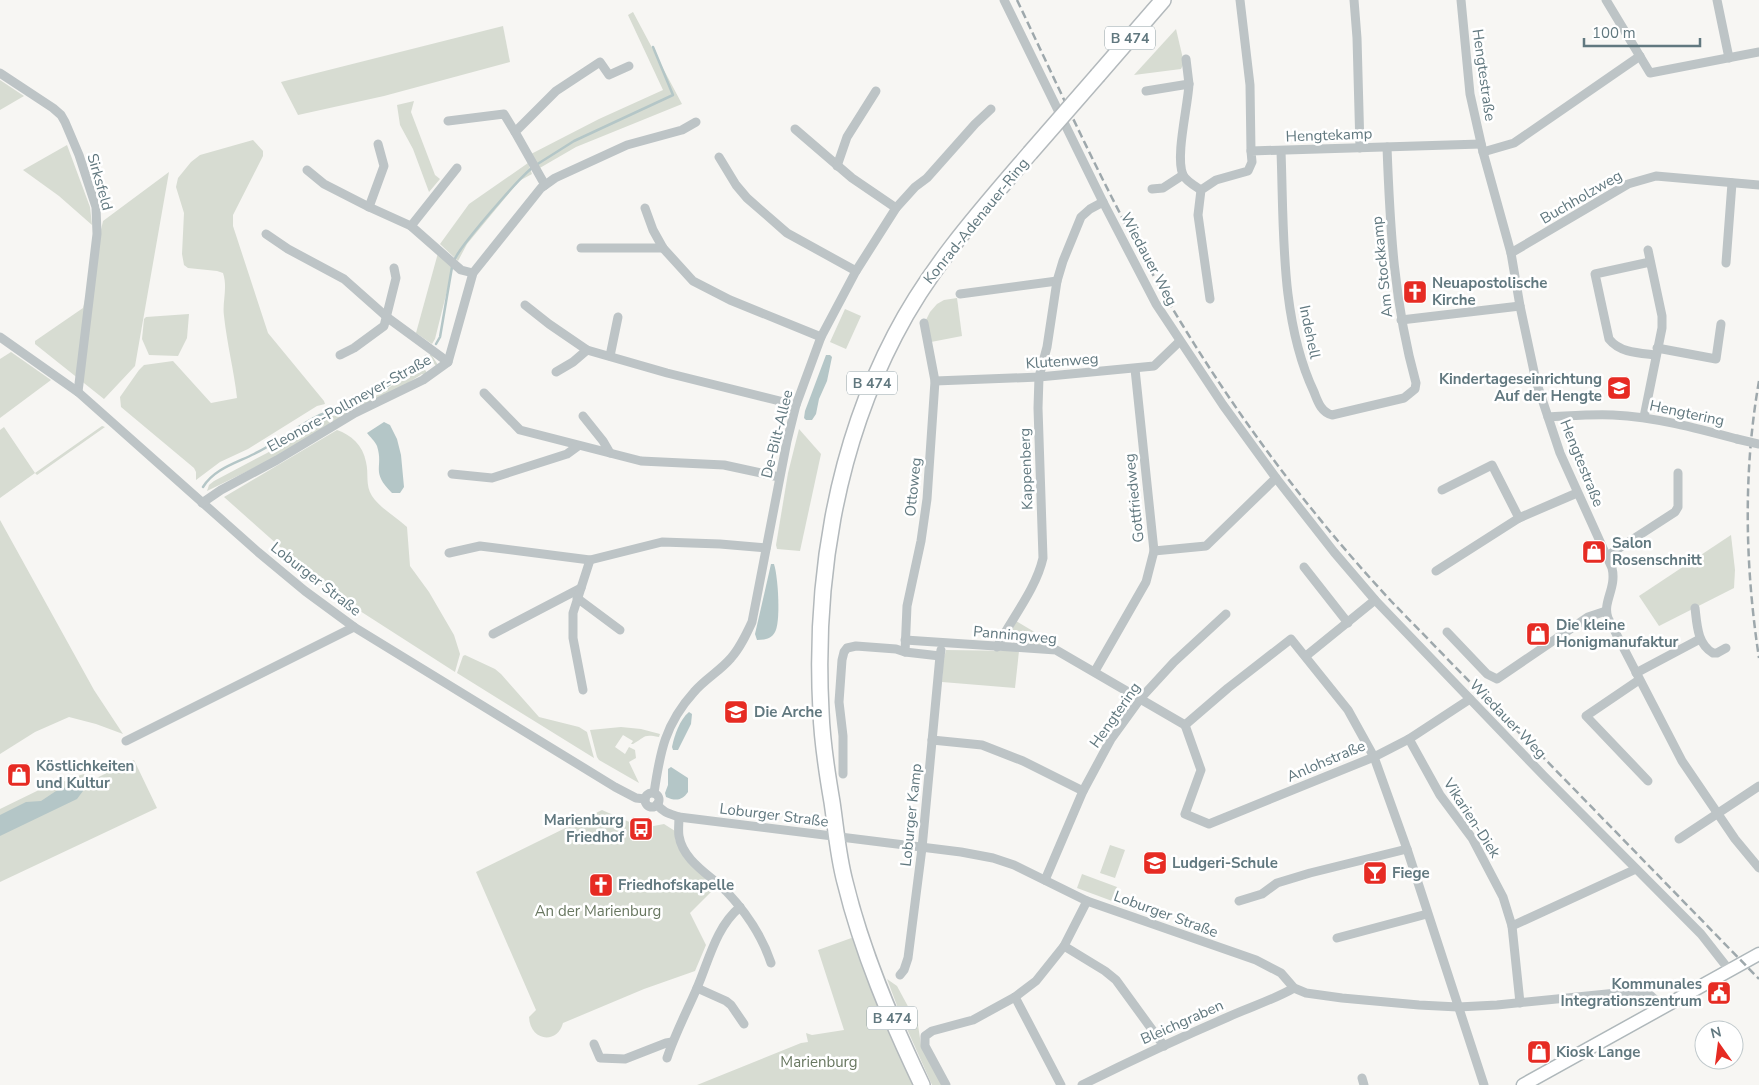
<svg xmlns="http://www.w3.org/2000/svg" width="1759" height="1085" font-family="'Nunito Sans',sans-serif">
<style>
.green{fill:#d7dcd2}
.water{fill:#b4c6c7}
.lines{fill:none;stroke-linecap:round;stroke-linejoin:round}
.stream{stroke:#b4c6c7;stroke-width:2.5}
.secondary-casing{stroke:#afb8bb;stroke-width:15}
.primary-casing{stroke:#b3b9bc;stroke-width:18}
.street{stroke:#bdc4c6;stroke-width:9}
.secondary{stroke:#fff;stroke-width:12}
.primary{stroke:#fff;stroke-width:15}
.rail{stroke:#9ea8ac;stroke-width:2.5;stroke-dasharray:8 4;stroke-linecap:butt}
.primary-bridge-casing{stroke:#b3b9bc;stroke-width:18;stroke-linecap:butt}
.street-bridge{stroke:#bdc4c6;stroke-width:9}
.primary-bridge{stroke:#fff;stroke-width:15}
.labels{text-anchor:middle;stroke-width:5;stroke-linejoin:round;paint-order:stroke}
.shield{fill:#fff;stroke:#90a0a5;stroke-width:1}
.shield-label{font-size:14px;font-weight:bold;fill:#61787f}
.street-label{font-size:15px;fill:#61787f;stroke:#fff}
.poi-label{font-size:15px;font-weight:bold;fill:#61787f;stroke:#fff;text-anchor:start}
.park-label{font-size:15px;fill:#687760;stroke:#fff}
</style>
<rect width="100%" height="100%" fill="#f7f6f3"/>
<!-- green -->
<g class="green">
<polygon points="633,12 682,104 576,147 538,169 531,154 599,119 663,90 628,15"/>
<polygon points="503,26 510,62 384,96 298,115 281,82"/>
<polygon points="1176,29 1184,63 1181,69 1134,75"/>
<polygon points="0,80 24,96 0,110"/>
<polygon points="414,101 411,112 435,175 440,179 429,192 413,149 400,125 397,105"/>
<path d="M253,140L263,151V156L233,215V226L268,333L324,401L325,404L317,406L248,449L220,462L196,480V472L194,468L121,407L120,397L139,370L144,365L173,361L211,403L237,398C234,371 227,344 224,316C222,302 228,288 223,273L217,271L188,268L184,265L182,254L184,213L176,187L178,178L191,162L200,155Z"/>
<polygon points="67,145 90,207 92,225 59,196 23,170"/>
<polygon points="528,163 532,174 519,181 467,244 458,261 440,244 469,204"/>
<polygon points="169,172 135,366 104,399 35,344 35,341 83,308 103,221"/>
<polygon points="438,253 453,267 435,339 432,344 416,333"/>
<polygon points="957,298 962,336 931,342 926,320 930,312 937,304 944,300"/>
<polygon points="845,309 861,316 846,349 830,342"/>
<polygon points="189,314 187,338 178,356 149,355 142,339 144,319 146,317"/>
<polygon points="11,352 51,380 0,418 0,359"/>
<polygon points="431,354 438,365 436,366 433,362 424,368 427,373 424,375 422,374 397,390 333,422 331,416 339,415 381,393 422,365"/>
<polygon points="327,417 328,417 330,424 270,460 207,491 209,485 214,481 267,453"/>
<polygon points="102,426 105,427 37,475 35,473 0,498 0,430 4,427 35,473"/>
<polygon points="799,429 821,454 800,551 777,549 776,545 788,473"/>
<path d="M337,430C351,435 363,445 366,462C369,474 365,485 372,496C380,508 396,517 407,527L410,566L429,592L454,635L460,654L455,672L332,593L224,497Z"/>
<polygon points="0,520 94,690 123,734 96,724 69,717 35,732 0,754"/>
<polygon points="1731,535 1735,570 1734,588 1659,626 1639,596"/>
<polygon points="1016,621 1048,640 1045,646 1020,644 1020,639 1017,637 1017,632 1012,630"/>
<polygon points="946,650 1019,651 1015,688 942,682 943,662"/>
<polygon points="465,655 495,669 501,674 539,717 579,727 587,732 594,758 457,673 463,656"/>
<path d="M621,727L641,729L660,734L659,737C642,734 646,737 633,744H631L633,741L623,735L615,747L625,754L629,747L635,750L636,758L629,762L639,783L599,760L597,757L590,730Z"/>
<polygon points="134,760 157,808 0,882 0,809 43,788 46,790 71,778 84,774 88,782"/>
<path d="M602,810L643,828L664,824L675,831L676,842L717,886L690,913L706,945L695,971L644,989L563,1023C557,1045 530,1041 529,1017L536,1010L476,872Z"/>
<polygon points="1110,845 1125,850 1115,878 1100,873"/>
<polygon points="1082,874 1117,887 1112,901 1077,888"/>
<polygon points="857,936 917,1085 697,1085 801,1043 808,1042 806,1033 812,1035 844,1030 818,950"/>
<polygon points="887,979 897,986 918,1025 921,1045 942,1085 932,1085 899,1011"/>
</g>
<!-- water -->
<g class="water">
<polygon points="826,355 830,355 832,357 827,381 819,399 816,414 812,420 806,420 804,418 805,411"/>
<path d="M384,422L390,425L397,439L401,455L404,487L400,493H392C370,471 384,468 377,446C375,441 370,437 367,433Z"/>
<path d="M771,564H774C778,576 781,621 775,632C771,639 765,640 757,640L755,634Z"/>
<path d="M689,712L692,714L691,724L678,750H673L672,747C674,736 680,719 689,712Z"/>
<path d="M671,767L688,778V792C682,801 675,801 666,797L665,793L668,785V769Z"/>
<polygon points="75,785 82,786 83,791 77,799 0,836 0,815 26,802 41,801 59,789"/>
</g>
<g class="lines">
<!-- stream -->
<g class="stream">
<polyline points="536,165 574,141 673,95 653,47"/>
<path d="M454,261C458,248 519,178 532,168"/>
<polyline points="436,344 440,337 452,267"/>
<path d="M203,487C214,469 236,463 254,454C277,443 297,426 320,415C327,412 335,412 342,409C361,403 416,371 426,356"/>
</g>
<defs>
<polyline id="secondary" points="1523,1085 1759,954"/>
<g id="primary">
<polyline points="1098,75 1163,0"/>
<path d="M922,1085C891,1020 862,952 845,882C838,856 836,829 832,802C827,773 822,742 821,712C814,583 835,450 895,335C930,267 981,210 1030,153"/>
</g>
</defs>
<!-- secondary casing -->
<use href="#secondary" class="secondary-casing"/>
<!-- primary casing -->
<use href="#primary" class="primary-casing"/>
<!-- street -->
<g class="street">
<polyline points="1004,0 1103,202 1156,304 1223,405 1276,478 1334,552 1375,600 1543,775 1701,934 1730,971"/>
<polyline points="1240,0 1250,85 1251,151"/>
<polyline points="1354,0 1357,38 1360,148"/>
<path d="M1461,0L1470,94L1483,152L1511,253L1520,306L1536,381L1560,453L1612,568C1617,588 1602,602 1608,618L1682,761L1735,839L1759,868"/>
<polyline points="1606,0 1650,73 1759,52"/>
<polyline points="1717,0 1729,58"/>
<polyline points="1186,59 1189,84"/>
<polyline points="0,73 53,108 61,115 65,122 79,155 96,207 97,234 78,392"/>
<path d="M1146,91L1189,84C1188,106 1175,157 1183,175C1186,181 1195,186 1201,190"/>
<polyline points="448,121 504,114 515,132"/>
<polyline points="795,129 852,178 896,208"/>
<path d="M1281,151C1284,230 1280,320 1314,392C1318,402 1321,412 1332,415L1404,398L1415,389L1416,383C1394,304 1390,228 1387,147"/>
<polyline points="1483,152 1514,143 1640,56"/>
<polyline points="719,157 736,185 747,198 787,233 856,271"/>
<polyline points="837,166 847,137 876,91"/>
<polyline points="307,170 324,184 369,207 411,226 461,270 473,273"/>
<polyline points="545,185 515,132 556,91 600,62 609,75 629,66"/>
<polyline points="1152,189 1163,188 1183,175"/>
<polyline points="369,207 384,166 378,144"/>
<polyline points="645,208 653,230 663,248 693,281 730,300 821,337"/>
<polyline points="411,226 457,168"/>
<polyline points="266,234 288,249 344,279 388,318 448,362"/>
<polyline points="581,248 663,248"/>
<polyline points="1511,253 1628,184 1656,176 1759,185"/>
<path d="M1650,262L1595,274L1609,339C1620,353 1639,353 1656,355"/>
<polyline points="1726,263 1732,183"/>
<polyline points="960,294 1057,281"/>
<polyline points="1210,299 1198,215 1201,190 1216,180 1248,171 1252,162 1251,151 1481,144"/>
<polyline points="525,305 549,324 587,350 667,373 796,405"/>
<polyline points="1401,320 1520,306"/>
<polyline points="0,337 78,392 258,552 305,591 354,627 615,787 636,798 645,799"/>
<polyline points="1657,348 1716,359 1721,324"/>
<polyline points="340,355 354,348 384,326 396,278 394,268"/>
<polyline points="610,356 618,317"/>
<polyline points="556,372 573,362 587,350"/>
<polyline points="935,381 1039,377 1154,366 1180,341"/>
<polyline points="484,393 520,430 641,461 724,465 779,477"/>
<polyline points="583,416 603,441 610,453"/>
<path d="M1548,417C1570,416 1591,414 1613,415C1655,417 1696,428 1737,439"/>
<polyline points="1644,417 1662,328 1662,316 1648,250"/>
<polyline points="452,474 492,478 567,454 578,446"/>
<polyline points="1442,490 1492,465 1519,518"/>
<polyline points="202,503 221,490 277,460 355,413 423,380 448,362 473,273 541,188 555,178 627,145 682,130 696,122"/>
<polyline points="1154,551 1206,546 1276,478"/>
<polyline points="449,553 480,546 590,560 662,542 720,544 766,548"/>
<polyline points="1607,556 1675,512 1678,507 1678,473"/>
<polyline points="1304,567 1348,623"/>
<polyline points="1436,571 1519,518 1577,493"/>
<polyline points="577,598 620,630"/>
<path d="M1695,608C1697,624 1697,644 1713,653H1717L1726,648"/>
<polyline points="1447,632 1487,674 1497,679 1588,617 1606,611"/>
<polyline points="493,634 581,588"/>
<polyline points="905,640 1056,650 1185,725"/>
<path d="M997,647C1012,618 1036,589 1043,558L1038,408L1039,377L1047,347L1057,281L1063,261L1081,217L1090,209L1103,202"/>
<polyline points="905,652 907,606 921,541 927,499 935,381 924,323"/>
<polyline points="1306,656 1375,600"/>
<polyline points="1095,671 1146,582 1154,551 1135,369"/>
<polyline points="1636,673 1700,639"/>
<polyline points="1639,680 1586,716 1648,781"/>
<polyline points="583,690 573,638 573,613 590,560"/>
<polyline points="1185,725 1228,688 1291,639 1348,710 1374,757 1407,849 1484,1085"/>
<polyline points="1185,725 1201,770 1185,814 1209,824 1374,757 1409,739 1470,699"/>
<polyline points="1409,739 1440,795 1472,838 1503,897 1512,926 1520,1003"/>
<polyline points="932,740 982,745 1023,761 1083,791"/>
<polyline points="126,741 354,627"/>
<polyline points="843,774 843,736 839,702 842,660 844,652 847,648 856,646 896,649 905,652 940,656 941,650"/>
<path d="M654,793C660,752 665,724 694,692C705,679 720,671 731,658C740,648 746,635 752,622L787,441L796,405L821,337L856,271L896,208L915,187L927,178L975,124L991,109"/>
<circle cx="652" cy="800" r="7"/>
<path d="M657,804C663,813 670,814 679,817L961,852L993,858L1014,865L1087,901L1256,960L1281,973L1294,988L1306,993L1342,998L1419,1005L1458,1007L1497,1005L1637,991L1649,994L1663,1007"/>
<path d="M679,817C679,823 678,830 679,836C683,861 710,875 726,891C745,911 762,936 771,963"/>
<polyline points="1679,839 1759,786"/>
<polyline points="1045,880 1083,791 1111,739 1140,699 1174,662 1226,614"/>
<polyline points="1239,901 1262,894 1277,883 1310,873 1407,849"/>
<polyline points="1512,926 1636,869"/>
<polyline points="1337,938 1427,914"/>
<polyline points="1064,946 1105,971 1116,980 1164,1046"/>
<polyline points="900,975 904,970 908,958 922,848 940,656"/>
<polyline points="697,988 726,1001 731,1005 744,1024"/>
<polyline points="1015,997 1061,1085"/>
<polyline points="594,1044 600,1058 625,1059 666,1043 672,1042"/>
<path d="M667,1058C675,1034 687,1011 697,988C709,960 716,927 740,907"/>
<polyline points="1362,1078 1364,1085"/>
<polyline points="946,1085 925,1046 925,1036 932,1031 973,1020 1015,997 1036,981 1064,946 1087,901"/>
<path d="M1082,1085C1130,1061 1179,1038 1228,1017C1250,1007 1273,1000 1294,988"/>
</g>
<!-- secondary -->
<use href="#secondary" class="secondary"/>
<!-- primary -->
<use href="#primary" class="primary"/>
<!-- rail -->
<g class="rail">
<path d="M1017,0C1064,99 1109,199 1164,294C1228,404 1304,507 1391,601L1759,979"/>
<path d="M1759,381C1743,472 1745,566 1759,658"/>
</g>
<defs>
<polyline id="primary-bridge" points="1030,153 1098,75"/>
</defs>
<!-- primary-bridge casing -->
<use href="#primary-bridge" class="primary-bridge-casing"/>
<!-- street-bridge -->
<polyline class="street-bridge" points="1737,439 1759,444"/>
<!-- primary-bridge -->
<use href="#primary-bridge" class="primary-bridge"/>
</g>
<!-- icons -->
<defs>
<symbol id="church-square" viewBox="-11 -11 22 22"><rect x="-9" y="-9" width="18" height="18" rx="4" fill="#e62b23" stroke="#fff"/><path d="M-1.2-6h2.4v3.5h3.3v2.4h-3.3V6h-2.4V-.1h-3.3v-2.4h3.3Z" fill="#fff"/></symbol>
<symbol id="school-square" viewBox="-11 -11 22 22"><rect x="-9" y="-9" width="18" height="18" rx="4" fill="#e62b23" stroke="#fff"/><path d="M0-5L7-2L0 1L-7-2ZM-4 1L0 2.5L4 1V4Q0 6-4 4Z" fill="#fff"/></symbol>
<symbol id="shop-square" viewBox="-11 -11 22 22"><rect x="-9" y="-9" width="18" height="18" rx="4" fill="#e62b23" stroke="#fff"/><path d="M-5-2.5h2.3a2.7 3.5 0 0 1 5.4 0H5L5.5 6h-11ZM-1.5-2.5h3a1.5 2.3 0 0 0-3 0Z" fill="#fff"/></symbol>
<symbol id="bus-square" viewBox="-11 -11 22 22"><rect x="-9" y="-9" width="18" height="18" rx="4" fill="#e62b23" stroke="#fff"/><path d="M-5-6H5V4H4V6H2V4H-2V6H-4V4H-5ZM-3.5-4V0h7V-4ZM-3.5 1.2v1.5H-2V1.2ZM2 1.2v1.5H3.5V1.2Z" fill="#fff"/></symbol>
<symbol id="bar-square" viewBox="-11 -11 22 22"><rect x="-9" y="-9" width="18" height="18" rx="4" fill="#e62b23" stroke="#fff"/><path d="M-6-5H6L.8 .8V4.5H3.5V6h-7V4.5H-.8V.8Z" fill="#fff"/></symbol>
<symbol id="civic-square" viewBox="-11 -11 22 22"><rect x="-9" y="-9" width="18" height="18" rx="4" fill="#e62b23" stroke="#fff"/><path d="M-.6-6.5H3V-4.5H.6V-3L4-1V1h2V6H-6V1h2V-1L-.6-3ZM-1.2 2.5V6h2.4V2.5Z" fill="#fff"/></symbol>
</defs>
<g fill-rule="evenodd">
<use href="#church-square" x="1401" y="278" width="28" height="28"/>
<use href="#school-square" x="1605" y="374" width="28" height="28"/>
<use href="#shop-square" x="1580" y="538" width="28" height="28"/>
<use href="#shop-square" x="1524" y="620" width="28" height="28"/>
<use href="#school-square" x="722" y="698" width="28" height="28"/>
<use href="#shop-square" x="5" y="761" width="28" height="28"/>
<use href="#bus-square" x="627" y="815" width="28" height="28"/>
<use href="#school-square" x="1141" y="849" width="28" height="28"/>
<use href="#bar-square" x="1361" y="859" width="28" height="28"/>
<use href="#church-square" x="587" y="871" width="28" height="28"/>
<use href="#civic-square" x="1705" y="979" width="28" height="28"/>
<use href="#shop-square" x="1525" y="1038" width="28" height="28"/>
</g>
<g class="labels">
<!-- shield labels -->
<g class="shield">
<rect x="1105" y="26.5" width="50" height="23" rx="4"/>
<rect x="847" y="371.5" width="50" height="23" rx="4"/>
<rect x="867" y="1006.5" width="50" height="23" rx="4"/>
</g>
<g class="shield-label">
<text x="1130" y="43">B 474</text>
<text x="872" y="388">B 474</text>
<text x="892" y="1023">B 474</text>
</g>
<!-- street labels -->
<g class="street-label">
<text transform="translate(1484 75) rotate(82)" y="5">Hengtestraße</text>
<text transform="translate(1329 135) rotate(-2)" y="5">Hengtekamp</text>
<text transform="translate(100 182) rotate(74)" y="5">Sirksfeld</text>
<text transform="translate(1581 197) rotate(-30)" y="5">Buchholzweg</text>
<text transform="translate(976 221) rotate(-51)" y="5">Konrad-Adenauer-Ring</text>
<text transform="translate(1149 259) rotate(62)" y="5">Wiedauer Weg</text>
<text transform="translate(1382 267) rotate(-96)" y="5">Am Stockkamp</text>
<text transform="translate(1310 332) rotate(78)" y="5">Indehell</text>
<text transform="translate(1062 361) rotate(-4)" y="5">Klutenweg</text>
<text transform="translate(349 403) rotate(-29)" y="5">Eleonore-Pollmeyer-Straße</text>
<text transform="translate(1687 413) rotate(12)" y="5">Hengtering</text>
<text transform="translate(777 434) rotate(-76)" y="5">De-Bilt-Allee</text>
<text transform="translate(1582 463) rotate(68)" y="5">Hengtestraße</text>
<text transform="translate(1026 469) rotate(-92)" y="5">Kappenberg</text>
<text transform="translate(913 487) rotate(-84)" y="5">Ottoweg</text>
<text transform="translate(1134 498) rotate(-96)" y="5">Gottfriedweg</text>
<text transform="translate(316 579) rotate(38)" y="5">Loburger Straße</text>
<text transform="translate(1015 635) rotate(5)" y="5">Panningweg</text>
<text transform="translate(1115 715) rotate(-55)" y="5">Hengtering</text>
<text transform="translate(1508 719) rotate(46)" y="5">Wiedauer Weg</text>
<text transform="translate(1326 761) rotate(-23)" y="5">Anlohstraße</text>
<text transform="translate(774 815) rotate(7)" y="5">Loburger Straße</text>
<text transform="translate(911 815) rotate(-84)" y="5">Loburger Kamp</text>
<text transform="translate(1472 818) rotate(57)" y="5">Vikarien-Diek</text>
<text transform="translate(1166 914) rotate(20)" y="5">Loburger Straße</text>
<text transform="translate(1182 1022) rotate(-24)" y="5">Bleichgraben</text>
</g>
<!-- poi labels -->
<g class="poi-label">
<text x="1432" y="288">Neuapostolische<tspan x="1432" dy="17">Kirche</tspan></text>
<text x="1602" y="384" text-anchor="end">Kindertageseinrichtung<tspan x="1602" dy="17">Auf der Hengte</tspan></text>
<text x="1612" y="548">Salon<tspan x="1612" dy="17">Rosenschnitt</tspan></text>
<text x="1556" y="630">Die kleine<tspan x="1556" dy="17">Honigmanufaktur</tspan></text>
<text x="754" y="717">Die Arche</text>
<text x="36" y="771">Köstlichkeiten<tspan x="36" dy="17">und Kultur</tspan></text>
<text x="624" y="825" text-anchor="end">Marienburg<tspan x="624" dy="17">Friedhof</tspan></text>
<text x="1172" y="868">Ludgeri-Schule</text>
<text x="1392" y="878">Fiege</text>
<text x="618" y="890">Friedhofskapelle</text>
<text x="1702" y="989" text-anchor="end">Kommunales<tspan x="1702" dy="17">Integrationszentrum</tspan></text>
<text x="1556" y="1057">Kiosk Lange</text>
</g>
<!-- park labels -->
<g class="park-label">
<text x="598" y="916">An der Marienburg</text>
<text x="819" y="1067">Marienburg</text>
</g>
</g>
<!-- north arrow -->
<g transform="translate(1719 1045) rotate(346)"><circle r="24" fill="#ffffff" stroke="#c0c9cc"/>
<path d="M0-4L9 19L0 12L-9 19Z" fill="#e62b23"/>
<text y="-8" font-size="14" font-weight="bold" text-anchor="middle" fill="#61787f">N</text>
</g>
<!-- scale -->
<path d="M1584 38v8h116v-8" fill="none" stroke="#61787f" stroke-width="2.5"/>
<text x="1592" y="38" font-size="15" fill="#61787f" stroke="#ffffff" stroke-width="4" paint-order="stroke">100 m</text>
</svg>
